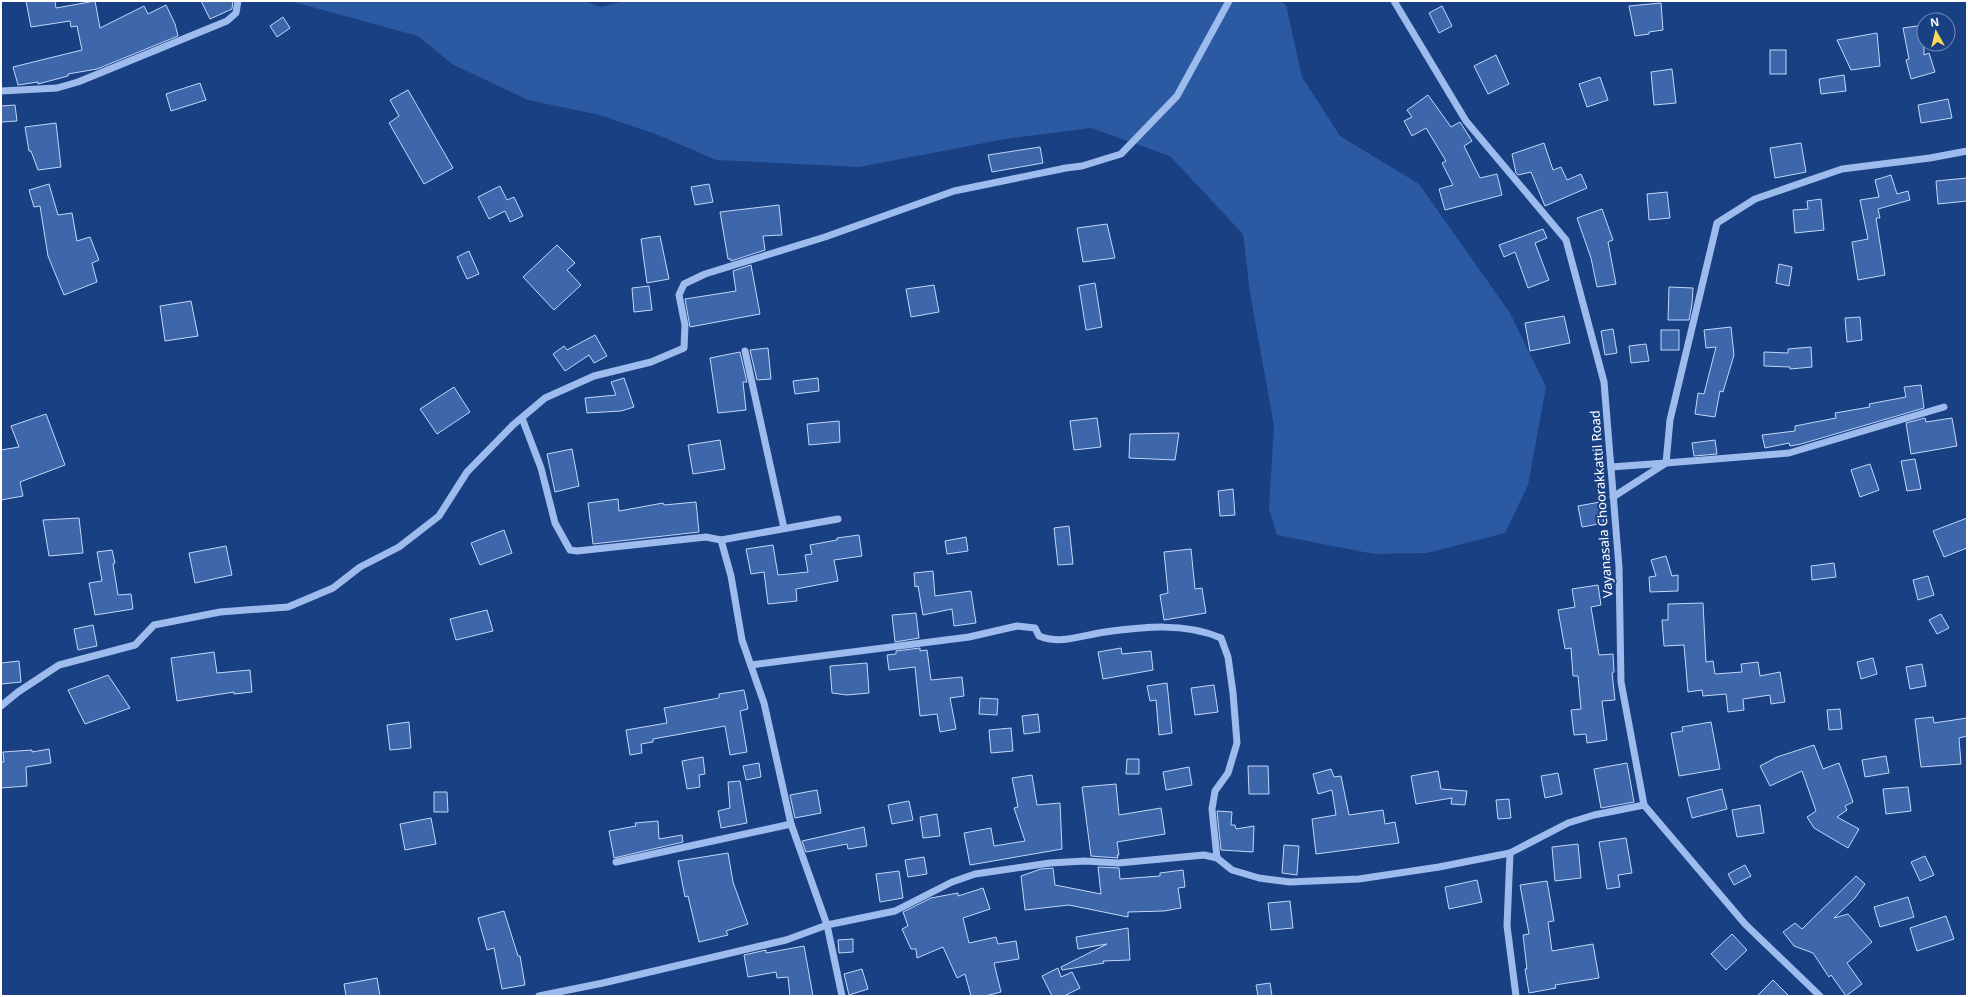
<svg xmlns="http://www.w3.org/2000/svg" width="1968" height="997" font-family="'Noto Sans',sans-serif">
<style>
.green{fill:#2b59a2}
.building{fill:#3d67aa;stroke:#c2d7f9}
.lines{fill:none;stroke-linecap:round;stroke-linejoin:round}
.minor{stroke:#9dbbec;stroke-width:7}
.labels{text-anchor:middle;stroke-width:4;stroke-linejoin:round;paint-order:stroke}
.street-label{font-size:13px;fill:#fff;stroke:#194083}
</style>
<rect width="100%" height="100%" fill="#194083"/>
<!-- green -->
<polygon class="green" points="290,1 584,1 601,7 625,1 1280,1 1286,5 1302,77 1340,136 1419,184 1510,313 1546,387 1528,485 1505,533 1427,553 1374,554 1277,535 1269,509 1274,426 1250,293 1243,234 1170,156 1091,128 1011,138 859,167 716,160 658,135 600,115 528,100 452,64 418,36"/>
<!-- building -->
<g class="building">
<polygon points="26,1 55,1 56,8 95,1 100,28 144,6 148,14 166,5 175,24 178,36 97,69 68,74 68,76 38,84 38,82 18,85 13,67 82,50 77,26 71,27 70,21 31,27"/>
<polygon points="201,1 233,1 232,9 210,19"/>
<polygon points="1661,3 1663,30 1649,32 1649,34 1635,36 1629,6"/>
<polygon points="1442,6 1452,26 1439,33 1429,13"/>
<polygon points="283,17 290,28 277,37 270,26"/>
<polygon points="1924,25 1924,55 1929,53 1935,72 1911,79 1906,60 1909,59 1903,28"/>
<polygon points="1877,33 1880,66 1851,70 1837,40"/>
<rect x="1770" y="50" width="16" height="24"/>
<polygon points="1496,55 1509,84 1488,94 1474,66"/>
<polygon points="1672,69 1676,103 1654,105 1651,72"/>
<polygon points="1844,75 1846,91 1821,94 1819,79"/>
<polygon points="1600,77 1608,100 1587,107 1579,84"/>
<polygon points="200,83 206,100 171,111 166,94"/>
<polygon points="408,90 453,168 424,184 389,123 399,116 390,100"/>
<polygon points="1428,95 1451,127 1460,122 1472,141 1464,146 1480,178 1497,174 1502,195 1445,210 1439,189 1453,185 1442,163 1446,161 1426,128 1412,136 1404,121 1412,117 1407,110"/>
<polygon points="1948,99 1952,118 1921,123 1918,105"/>
<polygon points="15,105 17,121 1,122 1,106"/>
<polygon points="56,123 61,167 38,170 31,151 29,151 25,127"/>
<polygon points="1544,143 1553,170 1561,167 1567,180 1581,174 1587,188 1545,206 1531,172 1518,175 1516,173 1512,154"/>
<polygon points="1801,143 1806,172 1775,178 1770,148"/>
<polygon points="1040,147 1043,163 992,172 988,155"/>
<polygon points="1891,175 1897,194 1908,191 1910,200 1878,209 1880,218 1876,218 1885,275 1858,280 1852,242 1868,239 1860,200 1879,197 1875,180"/>
<polygon points="1967,178 1967,201 1938,204 1936,181"/>
<polygon points="49,184 58,215 72,213 77,241 90,237 99,260 92,263 97,282 64,295 48,256 40,206 34,207 29,190"/>
<polygon points="709,184 713,202 695,205 691,187"/>
<polygon points="500,186 507,200 514,197 523,216 510,222 505,211 489,219 478,197"/>
<polygon points="1667,192 1670,218 1649,220 1647,194"/>
<polygon points="1821,199 1824,230 1795,233 1793,210 1808,209 1807,201"/>
<polygon points="779,205 782,235 763,236 765,250 731,261 731,259 728,259 720,212"/>
<polygon points="1602,209 1613,240 1608,242 1616,284 1597,287 1591,258 1577,218"/>
<polygon points="1107,224 1115,258 1083,262 1077,228"/>
<polygon points="1543,229 1547,238 1535,243 1549,280 1528,288 1515,252 1504,257 1499,245"/>
<polygon points="660,236 669,279 647,283 641,239"/>
<polygon points="557,245 575,263 567,270 581,285 554,310 523,277"/>
<polygon points="469,251 479,274 467,279 457,257"/>
<polygon points="1779,264 1792,267 1789,286 1776,283"/>
<polygon points="751,265 760,314 690,327 685,299 736,291 733,271"/>
<polygon points="1095,283 1102,327 1086,330 1079,286"/>
<polygon points="934,285 939,312 911,317 906,289"/>
<polygon points="649,286 652,310 634,312 632,288"/>
<polygon points="1669,287 1693,288 1692,304 1689,320 1668,320"/>
<polygon points="191,301 198,336 165,341 160,306"/>
<polygon points="1564,316 1570,343 1530,351 1525,323"/>
<polygon points="1860,317 1862,340 1847,342 1845,318"/>
<polygon points="1731,327 1734,355 1723,392 1720,391 1715,417 1695,414 1698,393 1704,394 1716,347 1706,348 1704,330"/>
<polygon points="1613,329 1617,353 1605,355 1601,331"/>
<rect x="1661" y="330" width="18" height="20"/>
<polygon points="595,335 607,356 594,363 589,355 565,371 553,354 564,346 567,350"/>
<polygon points="1646,344 1649,361 1631,363 1629,346"/>
<polygon points="1811,347 1812,367 1790,369 1790,367 1764,366 1764,352 1788,353 1788,349"/>
<polygon points="768,348 771,379 757,380 750,350"/>
<polygon points="740,352 747,382 743,382 746,410 718,413 710,358"/>
<polygon points="624,378 634,407 621,411 587,413 585,398 616,395 611,382"/>
<polygon points="818,378 819,391 795,394 793,381"/>
<polygon points="1921,385 1924,408 1801,444 1790,446 1789,443 1765,448 1762,435 1795,431 1795,426 1836,418 1835,413 1870,407 1869,404 1906,397 1904,387"/>
<polygon points="454,387 470,412 437,434 420,409"/>
<polygon points="46,414 65,465 20,482 23,496 1,500 1,450 19,447 11,426"/>
<polygon points="1097,418 1101,447 1074,450 1070,421"/>
<polygon points="1925,418 1926,422 1952,418 1957,446 1911,454 1906,423"/>
<polygon points="839,421 840,442 809,445 807,424"/>
<polygon points="1179,433 1175,460 1129,458 1130,434"/>
<polygon points="720,440 725,469 693,474 688,445"/>
<polygon points="1715,440 1717,454 1694,456 1692,443"/>
<polygon points="572,449 579,486 555,492 547,454"/>
<polygon points="1915,459 1921,489 1907,491 1901,461"/>
<polygon points="1870,464 1879,490 1860,497 1851,470"/>
<polygon points="1233,489 1235,515 1220,516 1218,491"/>
<polygon points="618,499 619,511 663,503 664,505 696,502 699,532 593,544 588,503"/>
<polygon points="1600,502 1604,523 1582,527 1578,506"/>
<polygon points="79,518 83,553 49,556 43,520"/>
<polygon points="1967,518 1967,548 1944,557 1933,531"/>
<polygon points="1069,526 1073,564 1058,565 1054,528"/>
<polygon points="504,530 512,553 480,565 471,543"/>
<polygon points="859,535 862,556 834,560 838,581 796,589 797,601 768,604 764,572 751,574 746,549 773,545 778,575 808,572 805,555 812,554 810,545 837,540 837,538"/>
<polygon points="966,537 968,551 947,554 945,541"/>
<polygon points="226,546 232,575 195,583 189,553"/>
<polygon points="1191,549 1195,589 1202,588 1206,613 1164,620 1160,595 1168,593 1164,552"/>
<polygon points="112,550 115,563 113,564 118,595 131,594 133,609 95,615 89,583 102,581 97,552"/>
<polygon points="1666,556 1672,576 1678,575 1678,591 1650,592 1649,577 1656,576 1651,560"/>
<polygon points="1834,563 1836,577 1812,580 1811,566"/>
<polygon points="933,571 935,596 971,591 976,623 954,626 952,609 923,615 918,586 915,587 914,573"/>
<polygon points="1928,576 1934,595 1918,600 1913,580"/>
<polygon points="1598,585 1601,605 1591,607 1599,655 1613,654 1614,672 1612,673 1615,700 1602,701 1607,740 1587,743 1586,734 1574,735 1571,710 1581,709 1578,676 1573,676 1571,648 1565,649 1558,610 1575,607 1572,589"/>
<polygon points="1703,603 1706,662 1713,661 1715,674 1742,672 1741,664 1758,662 1760,676 1780,672 1785,702 1771,704 1770,695 1743,699 1744,710 1728,712 1726,694 1703,696 1702,690 1688,692 1684,645 1664,646 1662,620 1668,620 1668,604"/>
<polygon points="487,610 493,631 456,640 450,619"/>
<polygon points="916,613 919,638 895,642 892,615"/>
<polygon points="1941,614 1949,628 1937,634 1929,620"/>
<polygon points="93,625 97,646 78,650 74,629"/>
<polygon points="920,648 920,651 927,650 931,680 962,677 964,696 950,698 956,729 940,732 937,714 920,716 915,667 889,670 887,655 896,654 896,651"/>
<polygon points="1121,648 1122,654 1151,651 1153,670 1103,679 1098,652"/>
<polygon points="214,652 217,673 250,670 252,692 234,694 234,692 177,701 171,658"/>
<polygon points="1873,658 1877,674 1861,679 1857,662"/>
<polygon points="19,661 21,682 1,684 1,663"/>
<polygon points="867,663 869,693 847,695 832,693 830,666"/>
<polygon points="1922,664 1926,686 1910,689 1906,667"/>
<polygon points="108,675 130,708 85,724 68,690"/>
<polygon points="1167,683 1172,733 1159,735 1156,700 1150,701 1147,686"/>
<polygon points="1214,685 1218,712 1195,715 1191,688"/>
<polygon points="744,690 748,709 740,711 747,752 730,755 725,726 653,739 653,742 641,744 642,753 630,755 626,730 667,723 664,708 719,698 719,694"/>
<polygon points="980,698 998,699 997,715 979,714"/>
<polygon points="1840,709 1842,729 1829,730 1827,710"/>
<polygon points="1038,714 1040,732 1024,734 1022,716"/>
<polygon points="1933,717 1934,723 1967,718 1967,736 1959,738 1961,764 1921,767 1915,719"/>
<polygon points="409,722 411,748 390,750 387,725"/>
<polygon points="1711,722 1720,769 1679,776 1671,733 1683,731 1682,727"/>
<polygon points="1011,728 1013,751 991,753 989,730"/>
<polygon points="1814,745 1823,769 1839,763 1853,802 1845,806 1847,810 1837,817 1859,829 1848,848 1814,828 1807,817 1816,811 1802,771 1770,786 1760,766 1777,757"/>
<polygon points="49,749 51,763 26,767 27,786 1,788 1,762 4,762 3,752 32,750 32,752"/>
<polygon points="1886,756 1889,773 1865,777 1862,760"/>
<polygon points="703,757 705,774 699,775 700,787 687,789 682,761"/>
<polygon points="1127,759 1139,759 1139,774 1126,774"/>
<polygon points="759,763 761,777 746,780 743,766"/>
<polygon points="1627,763 1634,802 1601,808 1594,769"/>
<polygon points="1248,766 1268,766 1269,794 1249,794"/>
<polygon points="1189,767 1192,785 1166,790 1163,772"/>
<polygon points="1331,769 1334,777 1341,776 1349,815 1383,810 1385,824 1395,822 1399,843 1316,854 1312,819 1336,815 1332,790 1318,794 1313,774"/>
<polygon points="1438,771 1441,789 1467,791 1465,805 1451,804 1452,798 1416,804 1411,776"/>
<polygon points="1558,773 1562,794 1545,798 1541,776"/>
<polygon points="1032,775 1037,805 1060,803 1062,849 970,865 964,833 991,828 994,846 1025,841 1014,808 1018,807 1012,778"/>
<polygon points="740,781 747,823 721,828 718,811 730,808 728,782"/>
<polygon points="1116,784 1119,815 1161,808 1165,834 1117,842 1119,855 1117,855 1118,858 1091,856 1082,787"/>
<polygon points="1908,787 1911,811 1886,814 1883,789"/>
<polygon points="1722,789 1727,809 1692,818 1687,798"/>
<polygon points="817,790 821,813 795,818 790,795"/>
<polygon points="434,792 447,792 448,812 434,812"/>
<polygon points="1509,799 1511,818 1498,819 1496,800"/>
<polygon points="909,801 913,820 892,824 888,805"/>
<polygon points="1760,805 1764,833 1737,837 1732,810"/>
<polygon points="1217,811 1232,812 1231,825 1235,825 1236,829 1254,826 1253,852 1221,850"/>
<polygon points="937,814 940,836 923,838 920,817"/>
<polygon points="431,818 436,844 405,850 400,824"/>
<polygon points="658,821 659,839 682,835 683,842 614,858 609,831 636,826 635,823"/>
<polygon points="864,827 867,846 848,849 847,844 806,852 802,841"/>
<polygon points="1626,838 1632,873 1618,875 1620,887 1607,889 1599,842"/>
<polygon points="1578,844 1581,878 1555,881 1552,847"/>
<polygon points="1284,845 1299,846 1297,875 1282,873"/>
<polygon points="728,853 733,882 748,924 726,931 728,935 699,942 688,896 685,897 678,861"/>
<polygon points="1925,856 1934,875 1920,881 1911,862"/>
<polygon points="924,857 927,874 908,877 905,860"/>
<polygon points="1745,865 1751,876 1734,885 1728,874"/>
<polygon points="1098,867 1119,868 1120,879 1160,876 1160,873 1183,870 1185,887 1178,888 1181,908 1164,911 1128,912 1128,917 1069,905 1025,910 1021,876 1041,869 1053,868 1055,885 1101,894"/>
<polygon points="899,871 903,898 880,902 876,874"/>
<polygon points="1856,876 1865,884 1855,898 1834,918 1848,914 1872,942 1847,963 1862,984 1846,996 1831,975 1829,977 1813,953 1794,946 1783,932 1795,923 1802,929"/>
<polygon points="1477,880 1482,902 1449,909 1445,887"/>
<polygon points="1547,881 1554,921 1548,922 1552,951 1593,944 1599,978 1555,985 1556,988 1529,993 1525,969 1527,969 1523,935 1529,934 1520,885"/>
<polygon points="983,888 990,909 963,918 969,943 996,937 998,944 1016,941 1019,959 994,963 1001,992 985,996 971,996 965,974 957,978 943,947 917,958 916,949 911,949 902,929 908,926 903,912 931,898 958,893 958,896"/>
<polygon points="1908,897 1914,917 1880,927 1874,907"/>
<polygon points="1290,901 1293,928 1271,930 1268,903"/>
<polygon points="504,911 518,956 520,956 525,985 502,989 494,948 487,950 478,918"/>
<polygon points="1946,916 1954,939 1917,951 1910,928"/>
<polygon points="1128,928 1130,960 1103,961 1104,963 1062,970 1061,967 1107,944 1078,949 1076,937"/>
<polygon points="1732,934 1747,950 1726,970 1711,954"/>
<polygon points="853,939 853,952 839,953 838,940"/>
<polygon points="804,946 813,996 790,996 788,977 777,978 776,972 748,977 744,955 766,950 766,953"/>
<polygon points="1058,968 1061,977 1072,972 1080,988 1064,996 1052,996 1042,976"/>
<polygon points="862,969 868,989 849,995 844,974"/>
<polygon points="377,978 380,996 346,996 344,984"/>
<polygon points="1773,980 1789,996 1757,996"/>
<polygon points="1270,983 1272,996 1258,996 1256,985"/>
</g>
<g class="lines">
<!-- minor -->
<g class="minor">
<polyline points="1394,1 1466,121 1566,240 1604,382 1619,567 1621,682 1644,805 1745,924 1820,996"/>
<polyline points="1,91 57,88 78,82 227,21 236,13 238,1"/>
<polyline points="745,351 784,528"/>
<polyline points="522,418 541,468 555,523 570,550 577,551 706,537 721,540 838,519"/>
<polyline points="1611,467 1666,463 1670,420 1717,223 1755,199 1842,169 1930,158 1967,151"/>
<polyline points="1613,497 1666,463 1789,453 1944,407"/>
<polyline points="721,540 731,576 742,640 764,703 791,824 827,925 842,996"/>
<path d="M751,665L969,637L1017,626L1035,628L1039,636C1061,645 1083,635 1105,632C1143,627 1184,622 1221,638L1228,657L1233,693L1237,743L1228,773L1215,791L1212,809L1217,858"/>
<polyline points="1,706 18,692 59,665 135,645 154,625 220,612 288,607 333,588 360,567 399,547 439,516 467,472 513,425 545,398 594,376 651,362 684,348 685,325 679,295 684,284 705,274 825,237 954,191 1066,168 1082,166 1121,154 1177,96 1229,1"/>
<polyline points="1510,853 1507,926 1516,996"/>
<polyline points="616,862 791,824"/>
<polyline points="539,996 603,983 786,940 827,925 895,911 952,882 975,874 1050,863 1085,861 1118,863 1204,855 1217,858 1232,870 1259,878 1290,882 1359,879 1439,867 1510,853 1568,823 1594,815 1644,805"/>
</g>
</g>
<g class="labels">
<!-- street labels -->
<g class="street-label">
<text transform="translate(1601 504) rotate(-94)" y="5">Vayanasala Choorakkattil Road</text>
</g>
</g>
<!-- border -->
<rect width="1968" height="997" fill="none" stroke="#ffffff" stroke-width="4"/>
<!-- north arrow -->
<g transform="translate(1936 32) rotate(352)"><circle r="19" fill="#194083" stroke="#758cb5"/>
<path d="M0-3L7 15L0 10L-7 15Z" fill="#ffd957"/>
<text y="-6" font-size="11" font-weight="bold" text-anchor="middle" fill="#ffffff">N</text>
</g>
</svg>
